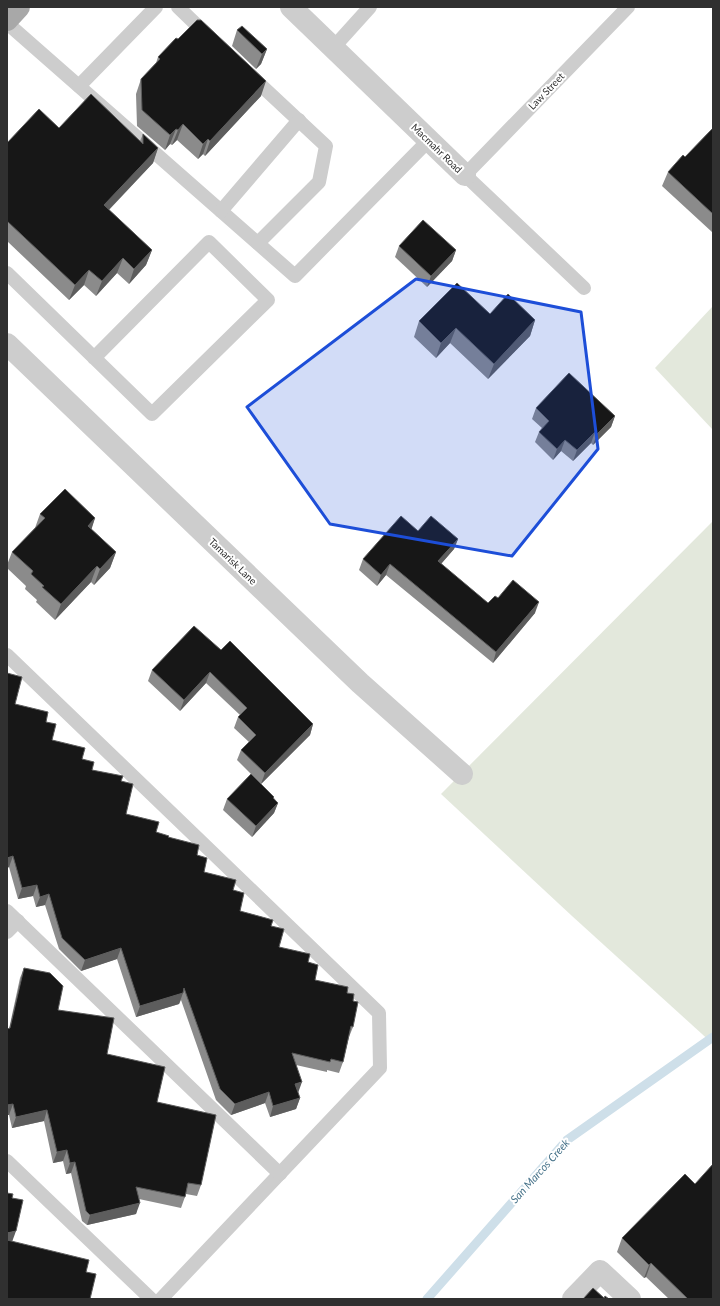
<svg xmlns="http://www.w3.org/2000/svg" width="720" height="1306" font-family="Lato,sans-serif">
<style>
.green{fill:#e3e8dc}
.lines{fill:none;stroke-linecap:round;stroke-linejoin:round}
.stream{stroke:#cedfe9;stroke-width:9}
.service{stroke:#cdcdcd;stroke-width:14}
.minor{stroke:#cdcdcd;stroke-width:22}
.primary{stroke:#a8a8a8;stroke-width:22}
.wall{fill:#8b8b8b}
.shaded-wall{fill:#5d5d5d}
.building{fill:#171717;stroke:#5d5d5d}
.marked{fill:#1d4ed8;fill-opacity:0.2;stroke:#1d4ed8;stroke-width:3;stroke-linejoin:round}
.labels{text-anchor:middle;stroke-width:4;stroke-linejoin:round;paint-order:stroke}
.street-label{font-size:10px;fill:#303030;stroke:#fff}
.water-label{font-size:11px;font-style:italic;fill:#467289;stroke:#fff}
</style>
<rect width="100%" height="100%" fill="#fff"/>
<!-- green -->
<g class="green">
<polygon points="713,306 713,430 655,368"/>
<polygon points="713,521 713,1044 572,916 441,794"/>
</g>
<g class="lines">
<!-- stream -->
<polyline class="stream" points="427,1299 567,1140 713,1037"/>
<!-- service -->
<g class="service">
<polyline points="178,7 208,36"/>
<polyline points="7,23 295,276 429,140"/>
<polyline points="333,48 370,7"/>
<polyline points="250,75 326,146 319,182 258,243"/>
<polyline points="79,86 156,7"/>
<polyline points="221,211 299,120"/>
<polyline points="7,273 152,414 268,300 209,242 94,358"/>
<polyline points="584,288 465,175 628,7"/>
<polyline points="7,655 379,1013 380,1068 161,1299"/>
<polyline points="7,911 280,1174"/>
<polyline points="7,932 18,921"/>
<polyline points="7,1161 151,1299"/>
</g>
<!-- minor -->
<g class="minor">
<polyline points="291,7 465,175"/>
<polyline points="7,344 360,683 462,774"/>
<polyline points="573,1299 600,1271 630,1299"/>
</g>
<!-- primary -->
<polyline class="primary" points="7,20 19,7"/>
</g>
<!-- wall -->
<g class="wall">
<polygon points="237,30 267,49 261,64 256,69 232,46"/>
<polygon points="158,57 261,96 205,156 203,154 198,159 177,140 172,145 170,144 165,150 137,126 136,94 141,79 156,63"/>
<polygon points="59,128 140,141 143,134 158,148 153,163 109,210 152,250 146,265 129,284 117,273 96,296 84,285 69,300 7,241 7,143"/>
<polygon points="713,128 713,231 712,232 662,186 668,172 685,157"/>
<polygon points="399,246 456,250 452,261 427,287 395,257"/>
<polygon points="490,314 535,320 530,336 488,379 450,343 436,358 414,337 419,321"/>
<polygon points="536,408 615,416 611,427 593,445 591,443 573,461 561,451 553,460 535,442 539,432 542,428 532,419"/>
<polygon points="40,514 95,518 91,529 116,552 110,568 94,585 91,582 55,620 36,602 37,600 25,589 26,586 7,568 7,565 12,552 35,528"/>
<polygon points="418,531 458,539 454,549 441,564 488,603 498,598 535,613 493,663 386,575 377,586 359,570 363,559"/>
<polygon points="221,650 313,724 310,735 261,784 237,760 241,750 249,742 234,728 238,717 240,715 206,683 180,711 148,681 152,670"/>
<polygon points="7,673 15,704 46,722 52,740 82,759 92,770 121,781 126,814 156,832 168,837 197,855 204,872 233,890 240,911 271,926 279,947 308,962 315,980 347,993 353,1001 353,1027 349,1037 343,1062 339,1073 327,1070 327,1072 296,1065 298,1093 300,1098 296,1109 270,1117 265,1103 231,1115 216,1100 181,1000 179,1004 136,1017 117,959 81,971 59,949 45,905 36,907 33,896 18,899 9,867 7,868"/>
<polygon points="274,798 278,803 274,813 252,837 223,810 227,799"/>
<polygon points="24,968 58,1010 107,1054 157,1102 201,1185 197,1196 186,1194 181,1208 139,1199 136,1214 87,1225 82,1221 71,1173 66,1174 63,1161 53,1163 44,1121 12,1128 9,1115 7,1115 7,1029 9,1029 20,978"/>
<polygon points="695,1184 713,1299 669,1299 646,1277 644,1278 617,1252 622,1238"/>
</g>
<!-- shaded-wall -->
<g class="shaded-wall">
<polygon points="267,49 261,64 256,69 262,54"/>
<polygon points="266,81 261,96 205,156 210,141"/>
<polygon points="183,124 177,140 172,145 178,130"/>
<polygon points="176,129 170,144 165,150 170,135"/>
<polygon points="208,139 203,154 198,159 203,144"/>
<polygon points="158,148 153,163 99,220 104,205"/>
<polygon points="152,250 146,265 129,284 134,269"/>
<polygon points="456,250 452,261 427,287 431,276"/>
<polygon points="123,258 117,273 96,296 102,281"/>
<polygon points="89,270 84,285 69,300 75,285"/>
<polygon points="535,320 530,336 488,379 494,364"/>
<polygon points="456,328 450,343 436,358 441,343"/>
<polygon points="615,416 611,427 593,445 597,434"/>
<polygon points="595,432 591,443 573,461 577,450"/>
<polygon points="565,440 561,451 553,460 557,449"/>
<polygon points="95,518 90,534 88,526"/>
<polygon points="458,539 454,549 434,572 438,561"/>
<polygon points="116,552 110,568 94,585 100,569"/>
<polygon points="390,564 386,575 377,586 381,575"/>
<polygon points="97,566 91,582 55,620 61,604"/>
<polygon points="539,602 535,613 493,663 496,652"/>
<polygon points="210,672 206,683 180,711 184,700"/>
<polygon points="313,724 310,735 261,784 265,773"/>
<polygon points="278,803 274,813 252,837 256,826"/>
<polygon points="13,856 9,867 7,868 7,858"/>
<polygon points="37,885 33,896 18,899 22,888"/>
<polygon points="49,894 45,905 36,907 40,897"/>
<polygon points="121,948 117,959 81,971 85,960"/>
<polygon points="183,993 179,1004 136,1017 140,1006"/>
<polygon points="302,1082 298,1093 295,1084"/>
<polygon points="269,1092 265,1103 231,1115 235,1104"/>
<polygon points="300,1098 296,1109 270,1117 273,1106"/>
<polygon points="13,1104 9,1115 7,1115 7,1105"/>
<polygon points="47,1110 44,1121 12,1128 16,1117"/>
<polygon points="67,1150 63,1161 53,1163 57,1152"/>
<polygon points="75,1162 71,1173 66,1174 70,1163"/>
<polygon points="140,1203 136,1214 87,1225 90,1215"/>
<polygon points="16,1231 12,1242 7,1243 7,1233"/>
<polygon points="651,1263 646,1277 644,1278 649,1265"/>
</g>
<!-- building -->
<g class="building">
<polygon points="197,20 201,20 266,81 210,141 208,139 203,144 183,124 178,130 176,129 170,135 142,110 141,79 160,59 158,57 176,38 178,39"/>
<polygon points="242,26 267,49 262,54 237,30"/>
<polygon points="91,94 143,144 143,134 158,148 104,205 152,250 134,269 123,258 102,281 89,270 75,285 7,221 7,143 39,109 59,128"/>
<polygon points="713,128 713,214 668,172 683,155 685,157"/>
<polygon points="423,220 456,250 431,276 399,246"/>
<polygon points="457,283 490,314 508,294 535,320 494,364 456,328 441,343 419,321"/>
<polygon points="569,373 615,416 597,434 595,432 577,450 565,440 557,449 539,432 549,421 536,408"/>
<polygon points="65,489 95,518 88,526 116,552 100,569 97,566 61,604 42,587 44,586 31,574 33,571 12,552 45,518 40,514"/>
<polygon points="401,516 418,531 431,516 458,539 438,561 488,603 495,596 498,598 513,580 539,602 496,652 390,564 381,575 363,559"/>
<polygon points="194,626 221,650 230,641 313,724 265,773 241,750 256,735 238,717 247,708 210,672 184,700 152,670"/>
<polygon points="7,673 22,677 15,704 48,712 46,722 56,724 52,740 85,748 82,759 94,762 92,770 123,776 121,781 133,784 126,814 159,822 156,832 169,836 168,837 199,845 197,855 207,858 204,872 236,880 233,890 244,893 240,911 273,920 271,926 284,929 279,947 310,954 308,962 318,965 315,980 348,987 347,993 354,994 353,1001 358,1002 353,1027 351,1026 343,1062 331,1059 330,1062 292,1053 302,1082 295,1084 300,1098 273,1106 269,1092 235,1104 220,1089 184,988 183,993 140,1006 121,948 85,960 62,938 49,894 40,897 37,885 22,888 13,856 7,858"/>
<polygon points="251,774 274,797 273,798 278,803 256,826 227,799"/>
<polygon points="24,968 50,973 63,986 58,1010 114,1018 107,1054 165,1067 157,1102 216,1115 201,1185 188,1183 185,1197 136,1187 140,1203 90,1215 86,1211 75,1162 70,1163 67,1150 57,1152 47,1110 16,1117 13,1104 7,1105 7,1029 10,1028"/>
<polygon points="713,1164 713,1299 688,1299 651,1263 649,1265 622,1238 685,1174 695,1184"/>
<polygon points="7,1193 13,1194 12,1198 23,1200 16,1231 7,1233"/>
<polygon points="7,1240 89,1260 86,1272 96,1274 90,1299 7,1299"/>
<polygon points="593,1288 604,1298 605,1296 609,1299 583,1299"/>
</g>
<!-- marked area -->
<path class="marked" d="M416,279L581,312L598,449L512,556L330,524L247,407Z"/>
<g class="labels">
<!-- street labels -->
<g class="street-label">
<text transform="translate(546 91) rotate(-46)" y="4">Law Street</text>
<text transform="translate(437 148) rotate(44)" y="4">Macmahr Road</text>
<text transform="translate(233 561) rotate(44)" y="4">Tamarisk Lane</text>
</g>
<!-- water labels -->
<g class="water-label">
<text transform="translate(540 1171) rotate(-48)" y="4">San Marcos Creek</text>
</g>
</g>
<!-- border -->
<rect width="720" height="1306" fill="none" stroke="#303030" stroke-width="16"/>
</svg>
